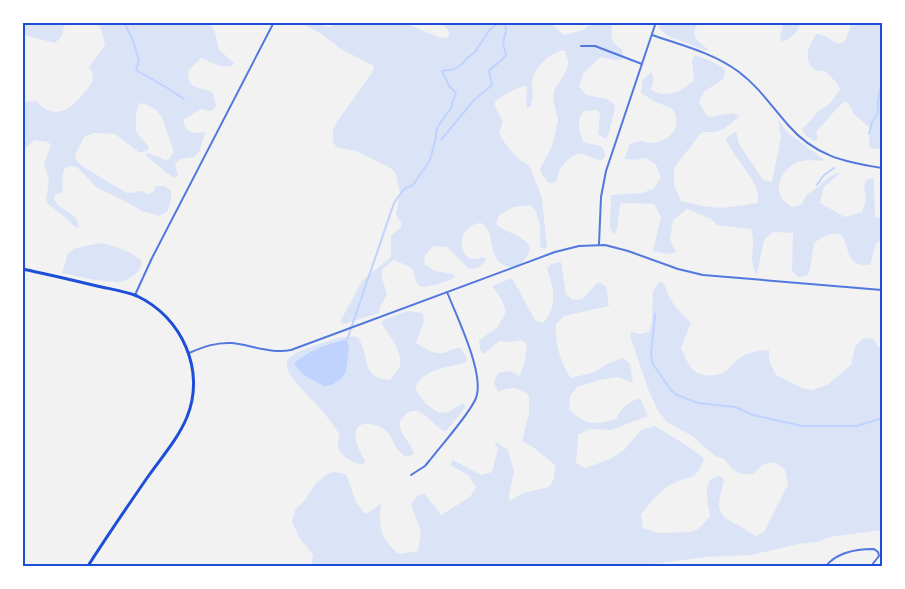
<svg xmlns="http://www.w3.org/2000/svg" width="905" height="589" font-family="'Varela Round',sans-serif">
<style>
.green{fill:#dbe4f7;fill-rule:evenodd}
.water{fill:#bfd3fe}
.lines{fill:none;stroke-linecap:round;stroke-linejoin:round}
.stream{stroke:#bfd3fe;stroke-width:2}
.minor{stroke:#5277de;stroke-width:2}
.secondary{stroke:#1d4ed8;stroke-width:3}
.neatline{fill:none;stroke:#1d4ed8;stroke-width:2}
</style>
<rect width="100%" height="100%" fill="#f2f2f2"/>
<!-- green -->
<g class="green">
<polygon points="23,22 69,22 69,23 65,24 61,37 55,43 23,35"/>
<polygon points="661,22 698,23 694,31 695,38 708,50 704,50 668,36 658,27"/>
<path d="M783,22L800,23C800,31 790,39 782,42L780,39Z"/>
<path d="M97,23H210L215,33L219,50L234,63L232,66H220L201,58L188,71C187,91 202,86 213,93L216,105L214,109L210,111L201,109L184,119C182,126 187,129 192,133L205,132L200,150L198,153L194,157L181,159L175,164L178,176L174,178L167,173L145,155L148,153L165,160L169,159L174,152L162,117C158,110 149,105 141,103L138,106L136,114V129L137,133L149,147L148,150L140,153L115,134L94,133L84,137L75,155L76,160L82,166L125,192L133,193C139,189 142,191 147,194L152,193L156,186H165L171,191V200L167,212L159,216L142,211L121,199L97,188L78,168C57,161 65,180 62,192L55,195L54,199C60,213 79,211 79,228L75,227L65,217L48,204L46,201L49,180L44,163L51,145L48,142L35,140L23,149V102L36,101C53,119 68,113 82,95C86,90 92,85 93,78C93,74 92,71 89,67L105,45L102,31Z"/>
<path d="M301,23H313L330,27L335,23H406L440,38L448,37L450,33L443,23H552L563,35L584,30L590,23H612C611,36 609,41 622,49L623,57L622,60H614L601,57L584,72L579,86L586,95L607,99L614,104L615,108L608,136L605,139L598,134L600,113L597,110L584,111C575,119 580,132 583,142L600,146L604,149L605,157L602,160C594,160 590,156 583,154C575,151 561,165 559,172C557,177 558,179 554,183H549L541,173L540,169L552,146L558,120L553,99L554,90L564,75L569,64L565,51C552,49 533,70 532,82C531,86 533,90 533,94C533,98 531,102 531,106L527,108L526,104L527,87L523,86L505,94L495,102V106L503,122L499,133C504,144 518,161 529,165L542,198L547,248L543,249L540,246C540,232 542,215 530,205L514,207L499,215L496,224C506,234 537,238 528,254C526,258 522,264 518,266C515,268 511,267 507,266C485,260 498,233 481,223C455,225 458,261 476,259C478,259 481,257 484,257L486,260C483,266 475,269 469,269L447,247L433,246L425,255L424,264L435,271L453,274L455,277C449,281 427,289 420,286C415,283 414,273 412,268L394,260L382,269V277L387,295L380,306L379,313L343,324L340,322L362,281L391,257V236L401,227V222L396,215L400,194L396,173L389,167L356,151L336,147L333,141V131L337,122L373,71L374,66L341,49L322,34Z"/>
<path d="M851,23H882L881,149H873L869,147L870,128L854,114L849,104L845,102L841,104L816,132L818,139L814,141C809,138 804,135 802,129L811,120L816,113L830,103L840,90L837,83L825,71H817L810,66C805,52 809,47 816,34C835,35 842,61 851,23Z"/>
<path d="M695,55L711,61L725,69L724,78L704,92L699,102L708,117L732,113L740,116C724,129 722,133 702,132L674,168V185L681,201L703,206L721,208L758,203C759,185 750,177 741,163C735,156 730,147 725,139L736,131L739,144L763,180L772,182L781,137L778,120L787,132L826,161C818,161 807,159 799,162C785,166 773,185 782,199C784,202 788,204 791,207L801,205L807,194C821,188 827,174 840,173L824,187L820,203L845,217L862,212L866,200L864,185L867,179L874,178L875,217L882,219V240L876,243L870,265C866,265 861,265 858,264C839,258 856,215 814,243L810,269L807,276L798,277L792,271L793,233L773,232L764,240L757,275C747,259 757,246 751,229L717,225L711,219L687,209L673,220L670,240L676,252L668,254L653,251L661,217L654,204L621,203C618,214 619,225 615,235L610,229L611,195L642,193L653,189L661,178L656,165L646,158L635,160L624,159L630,144C633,143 638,141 642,141C645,141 649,144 653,143C672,140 682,127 673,109L654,101L641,93L643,79L651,72L654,78L651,90C667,99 682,91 694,80L692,60Z"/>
<path d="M101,243C117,247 129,250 142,261C142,272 128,282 117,282C99,282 79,276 62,273L68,253L76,248Z"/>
<path d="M561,262L566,294L573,300L582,299L598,282L606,286L609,306L564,316L556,324C555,343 560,363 571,378L595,372L607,364L623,358L630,364L633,383L618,377L599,380L577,387L570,396L569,409C585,426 595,425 616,419C622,407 628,402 640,398L648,416L611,430L590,429L578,435L576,463L585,468L608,460L624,450L641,430L655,426L686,445L704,458C696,483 691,474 672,484C659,491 649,503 641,515L643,528L658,533L690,532L698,529L710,517C709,503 699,479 720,476L724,480C720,501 711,513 736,524C743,527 749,533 756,536L764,532L788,485L785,469L774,462L762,465L754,474H742L732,469L724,459L715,456L692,436L667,422L658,411L648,389L630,336L631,332L640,334L649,332L652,322L653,291L660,281C667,286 666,291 670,298C675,308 683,315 691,323L681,348C688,364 693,378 714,375C717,374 722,374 725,372C731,368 735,360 743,356C751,351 760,351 769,350V360L776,375L802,388L812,390L827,385L851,365L855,346L864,338L874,339L878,347L882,348V530L830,537L817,542L799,544L751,555L706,557L638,566H311L313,555L299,537L292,522L295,510L305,500L315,484L327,474L333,472L346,474L356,502L365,514L373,510L381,503C378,527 380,537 398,554L418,551L421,532L411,504L417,496L424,493L441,515L470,497L476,487L468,475L450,465L453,460L481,475L492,472L498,449L494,441L508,450L514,472L509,494V501L523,493L549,487L554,479L555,465L533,447L522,441L529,413V395C516,387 513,386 498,392L494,383L498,373L510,371L519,376L524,365L527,346L522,340L511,342L499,341L484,354L480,350L479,340L497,328L506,312L502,300L492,286L512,278L535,320L543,323C558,307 554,288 547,269L551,264Z"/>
<path d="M407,311L423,313L424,322L416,343C423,347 432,354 440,353C448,353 453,347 461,348L468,360L464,363C446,368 423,369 415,388L425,403L439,413L448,412L463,403L466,407L446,431C432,428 420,399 404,416C401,420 399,422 400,427C402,437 412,444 414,454L406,457C387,446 398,426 367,424C361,424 358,425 356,431C353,441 361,452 365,461L363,465C354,463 339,456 338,446C337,441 340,438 339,434C333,424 326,415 318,406C310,397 288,378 287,367C285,355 300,351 308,348C325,342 339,335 357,337C372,354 358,378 390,380C393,376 398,371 400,366C403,352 389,335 382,324L383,320ZM344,340C347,360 352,373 332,385C308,379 310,380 301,357L336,341Z"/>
</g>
<!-- water -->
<path class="water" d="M344,340H347L349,348L346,372L341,379L332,385L324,386L305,376L294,365C298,355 333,341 344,340Z"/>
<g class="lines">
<!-- stream -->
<g class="stream">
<polyline points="124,22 132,38 139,60 136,70 169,89 184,99"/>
<path d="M869,134L872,122L878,114C877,103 879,93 882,82"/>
<path d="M441,140L474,100L492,85L489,71C494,64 502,62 506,55L503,43L506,31L505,22"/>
<polyline points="817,185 824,175 834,168"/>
<polyline points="655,314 651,355 653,364 670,389 677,395 698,403 735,407 753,415 802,426 857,426 882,418"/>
<path d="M347,340L394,203L404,189L413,185L430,160L436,137V131C440,122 446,115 452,107V103L456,93L449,86L442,71L455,69L463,63L466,59L475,52L490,29L495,26V22"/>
</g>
<!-- minor -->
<g class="minor">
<path d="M652,35C681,45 714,53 739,72C759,87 772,107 788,125C815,156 844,162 882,168"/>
<polyline points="581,46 595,46 642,64"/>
<polyline points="599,244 601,197 606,171 656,22"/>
<polyline points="135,295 152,258 274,22"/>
<path d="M189,353C203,347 216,342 232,343C251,345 271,354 291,350L555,252L579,246L605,245L628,251L678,269L703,275L882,290"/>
<path d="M411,475L425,466L430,460C442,444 469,415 476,398C485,374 457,317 447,292"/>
<path d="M826,566C837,552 856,549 874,549L878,552L879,556L871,566"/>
</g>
<!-- secondary -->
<path class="secondary" d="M22,269C47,274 72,280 97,286C110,289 125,291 137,296C182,317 206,371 187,417C178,439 161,458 147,478C127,507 107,536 88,566"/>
</g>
<!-- border -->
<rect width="905" height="589" fill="none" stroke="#ffffff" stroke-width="48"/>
<rect x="24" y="24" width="857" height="541" class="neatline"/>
</svg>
